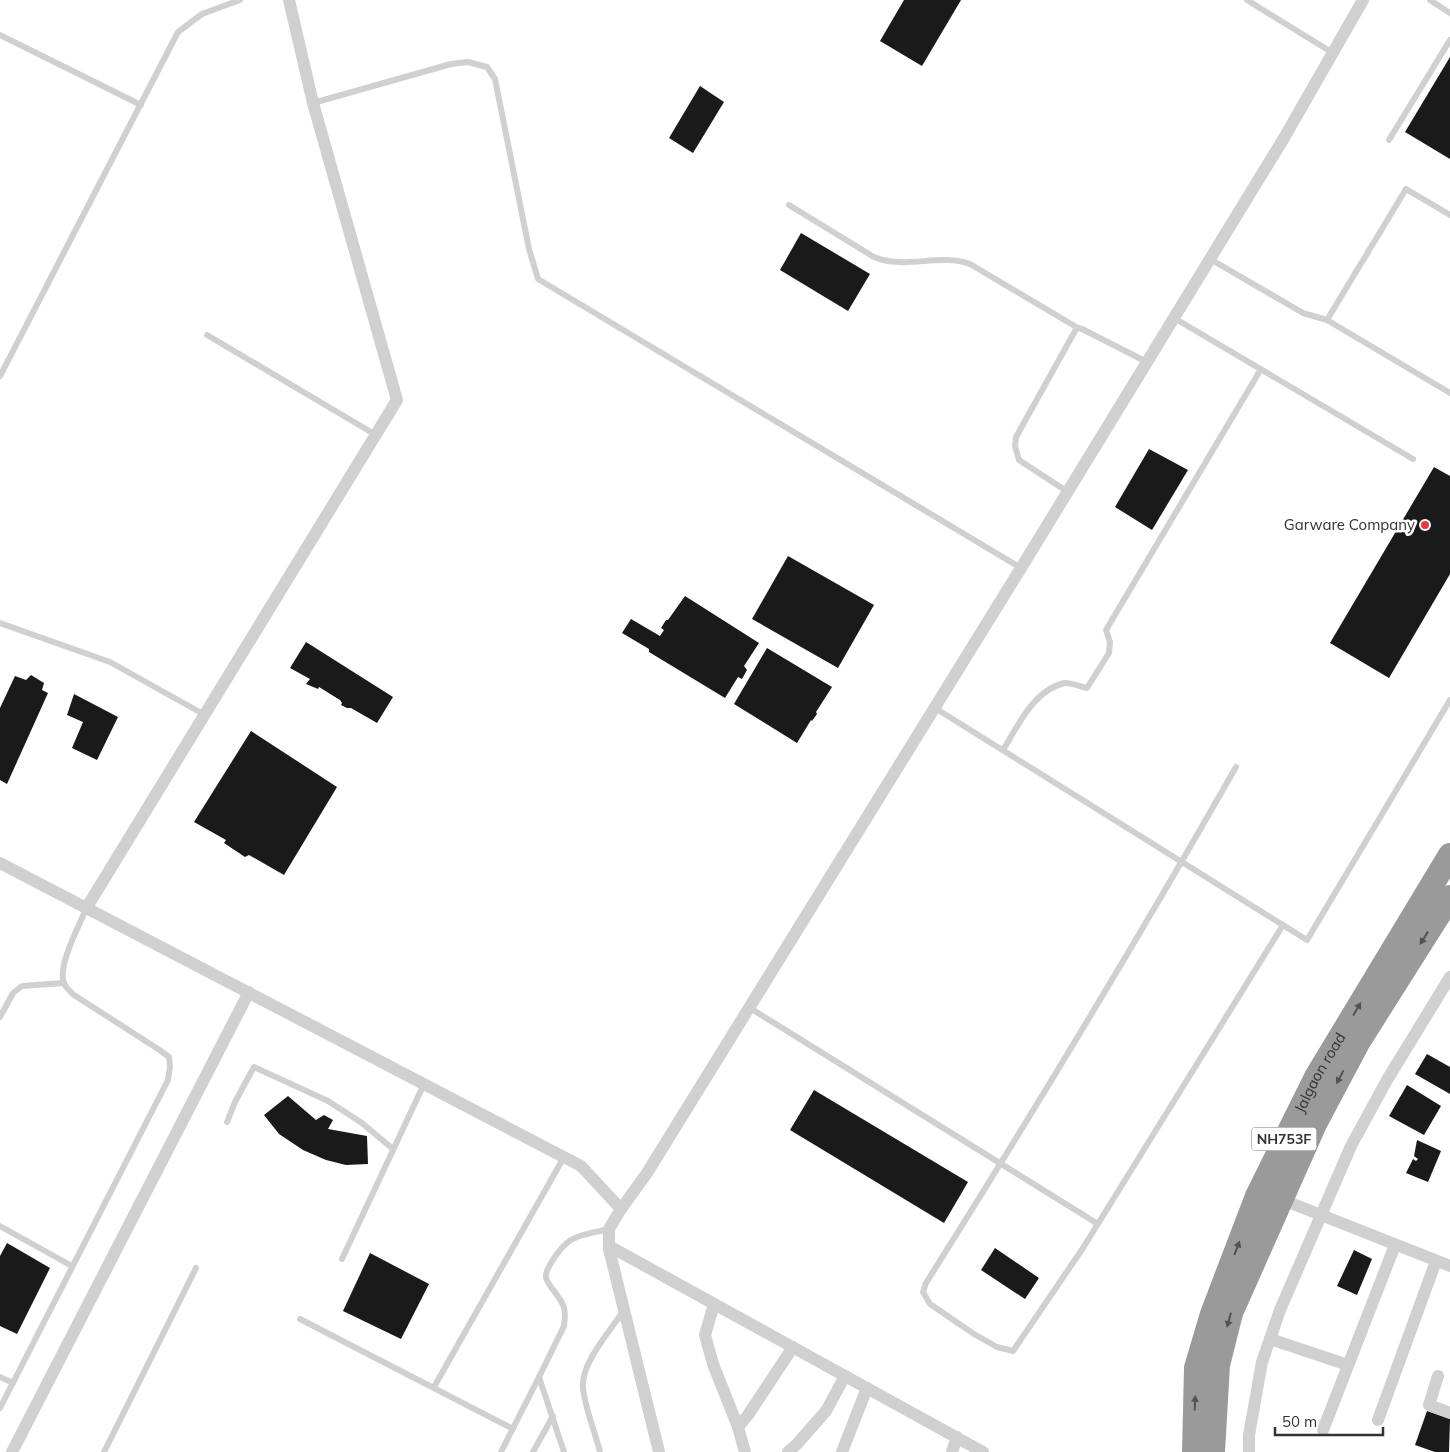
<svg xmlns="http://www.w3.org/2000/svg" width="1450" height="1452" font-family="Mulish,sans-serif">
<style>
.building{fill:#1a1a1a}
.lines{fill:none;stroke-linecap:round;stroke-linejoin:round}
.lane{stroke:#d0d0d0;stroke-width:6}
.street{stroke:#d0d0d0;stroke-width:12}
.highway{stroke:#9a9a9a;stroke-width:24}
.oneway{fill:#525252}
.poi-dot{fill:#e63946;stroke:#fff;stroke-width:2}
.labels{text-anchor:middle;stroke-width:5;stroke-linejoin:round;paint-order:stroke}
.shield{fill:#fff;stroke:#707070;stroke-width:1}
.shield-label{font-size:14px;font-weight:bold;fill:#333}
.poi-label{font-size:15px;fill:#333;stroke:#fff;text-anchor:end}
.street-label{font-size:15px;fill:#333;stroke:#fff}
</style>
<rect width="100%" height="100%" fill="#fff"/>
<!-- building -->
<g class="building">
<polygon points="904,0 961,0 922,66 880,41"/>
<polygon points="1450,57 1450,159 1405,132"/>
<polygon points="700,86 724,102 693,153 669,138"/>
<polygon points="801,233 870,274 848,311 780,270"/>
<polygon points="1149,449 1188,470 1152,530 1115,507"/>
<polygon points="1434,467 1450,476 1450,574 1389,678 1330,643"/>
<polygon points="788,556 874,605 838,668 752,619"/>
<polygon points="685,596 759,643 744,666 747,670 742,679 738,677 725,698 649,652 649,649 622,633 631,619 660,636 664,630 661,628 666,620 668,620"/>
<polygon points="306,642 393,697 377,723 351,708 347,708 341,705 342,703 340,700 319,687 318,689 306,684 310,679 290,668"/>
<polygon points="767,648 832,687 816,712 817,714 812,721 811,720 797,743 734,704"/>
<polygon points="31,675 44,683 42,690 48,693 7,784 0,780 0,708 15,676 26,680"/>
<polygon points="74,694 118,717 97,760 72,748 83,722 67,715"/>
<polygon points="251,731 337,787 284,875 249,855 245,857 224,843 226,840 194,822"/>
<polygon points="1427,1054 1450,1067 1450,1094 1415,1074"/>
<polygon points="1407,1085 1441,1106 1424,1135 1389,1116"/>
<polygon points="814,1090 968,1182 944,1223 790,1130"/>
<polygon points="288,1096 316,1120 324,1115 333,1120 328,1129 367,1136 368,1164 346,1165 326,1160 303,1150 279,1134 264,1115"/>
<polygon points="1417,1140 1441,1151 1428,1182 1406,1173 1413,1159 1416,1161 1418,1159 1414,1156"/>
<polygon points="7,1243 50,1268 17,1334 0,1326 0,1256"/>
<polygon points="995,1248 1039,1278 1025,1299 981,1270"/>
<polygon points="1354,1250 1372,1259 1357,1295 1337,1286"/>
<polygon points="370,1253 429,1284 401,1339 343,1311"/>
<polygon points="1427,1411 1450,1419 1449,1452 1435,1452 1415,1445"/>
</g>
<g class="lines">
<!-- lane -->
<g class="lane">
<polyline points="1247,0 1333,53"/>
<polyline points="1430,0 1450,13"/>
<polyline points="0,35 141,105"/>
<polyline points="313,103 451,64 468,62 487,67 495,79 529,249 538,279 1021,568"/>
<polyline points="1389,140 1450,40"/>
<path d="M789,205L874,257C905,270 939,253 970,264L1078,328"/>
<polyline points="1210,259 1303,313 1327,320 1450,393"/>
<polyline points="1174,318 1413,459"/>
<polyline points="1327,320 1406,189 1450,215"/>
<polyline points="207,335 376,435"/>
<polyline points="0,376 178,32 202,14 240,0"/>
<polyline points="1068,492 1019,460 1015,446 1016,437 1075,331 1078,328 1082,329 1147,362"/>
<polyline points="0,623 110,662 205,715"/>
<polyline points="935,708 1307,940 1450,700"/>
<path d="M1003,750C1018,726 1034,689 1065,683C1071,682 1081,687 1087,688L1109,653L1110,642L1106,630L1261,369"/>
<path d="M1236,767C1137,941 1033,1113 926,1283L923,1292L930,1304L974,1334L997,1347L1013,1351L1083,1248L1283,925"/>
<polyline points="750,1008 1098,1224"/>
<polyline points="0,1017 13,993 22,986 64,983"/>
<polyline points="227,1122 235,1102 254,1067 328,1101 362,1123 393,1149"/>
<polyline points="0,1226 72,1266"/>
<polyline points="342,1259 424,1084"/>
<polyline points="300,1319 513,1429"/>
<polyline points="0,1377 13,1383"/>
<polyline points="434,1387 564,1157"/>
<path d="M0,1408L168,1080L170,1067L169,1057L158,1049L74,995C70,991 65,987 64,983C57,966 80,924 87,907"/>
<polyline points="104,1452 196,1268"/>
<polyline points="501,1452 539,1377"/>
<polyline points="533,1452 553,1416"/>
<path d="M564,1452L539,1377L564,1326C567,1306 563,1303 551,1287C549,1284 546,1280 546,1277C545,1272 549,1267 551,1263C568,1234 579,1236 609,1229"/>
<path d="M600,1452C595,1432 585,1408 583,1388C580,1364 611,1330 624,1310"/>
</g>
<!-- street -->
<g class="street">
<polyline points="0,863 581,1166 621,1209"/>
<polyline points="87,907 397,400 313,103 289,0"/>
<polyline points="1278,1198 1450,1266"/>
<polyline points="609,1246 983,1452"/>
<polyline points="714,1304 705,1335 713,1364 738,1427 745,1452"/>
<polyline points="1270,1339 1348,1365"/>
<polyline points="1438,1376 1429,1405 1450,1413"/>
<polyline points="1378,1420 1436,1261"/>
<polyline points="738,1427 748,1415 793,1347"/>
<polyline points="1323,1430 1395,1245"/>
<polyline points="12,1452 249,992"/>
<polyline points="659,1452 609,1249 609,1229 621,1209 647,1173 1021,568 1284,138 1363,0"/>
<polyline points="788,1452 797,1444 826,1411 845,1376"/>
<polyline points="842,1452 867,1388"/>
<polyline points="952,1452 957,1437"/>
<polyline points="1249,1452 1249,1435 1262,1362 1280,1310 1351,1146 1387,1080 1450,977"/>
</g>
<!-- highway -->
<g class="highway">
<path id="s1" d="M1194,1452L1196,1368L1212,1314L1257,1196L1316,1077L1450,855"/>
<polyline points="1213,1452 1218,1365 1231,1313 1315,1124 1359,1041 1450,897"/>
</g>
</g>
<!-- one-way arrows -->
<defs><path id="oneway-solid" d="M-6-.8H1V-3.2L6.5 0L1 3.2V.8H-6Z" transform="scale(1.25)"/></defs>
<g class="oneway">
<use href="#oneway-solid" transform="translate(1424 938) rotate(122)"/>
<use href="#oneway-solid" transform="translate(1357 1009) rotate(-59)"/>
<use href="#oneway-solid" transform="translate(1340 1077) rotate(118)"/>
<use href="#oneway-solid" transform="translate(1237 1248) rotate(-69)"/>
<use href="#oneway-solid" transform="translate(1229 1320) rotate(105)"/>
<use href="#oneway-solid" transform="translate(1195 1403) rotate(-88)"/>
</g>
<!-- markers -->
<circle class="poi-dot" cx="1425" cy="525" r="5"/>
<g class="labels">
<!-- shield labels -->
<rect class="shield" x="1251.5" y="1127.5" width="65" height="23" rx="4"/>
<g class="shield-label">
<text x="1284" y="1144">NH753F</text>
</g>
<!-- poi labels -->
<g class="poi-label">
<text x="1415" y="530">Garware Company</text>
</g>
<!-- street labels -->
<g class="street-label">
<text dy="5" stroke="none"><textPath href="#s1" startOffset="405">Jalgaon road</textPath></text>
</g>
</g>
<!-- scale -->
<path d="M1275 1427v8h108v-8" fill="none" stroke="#333333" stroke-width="2.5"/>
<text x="1282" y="1427" font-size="15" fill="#333333" stroke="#ffffff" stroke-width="4" paint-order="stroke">50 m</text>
</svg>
